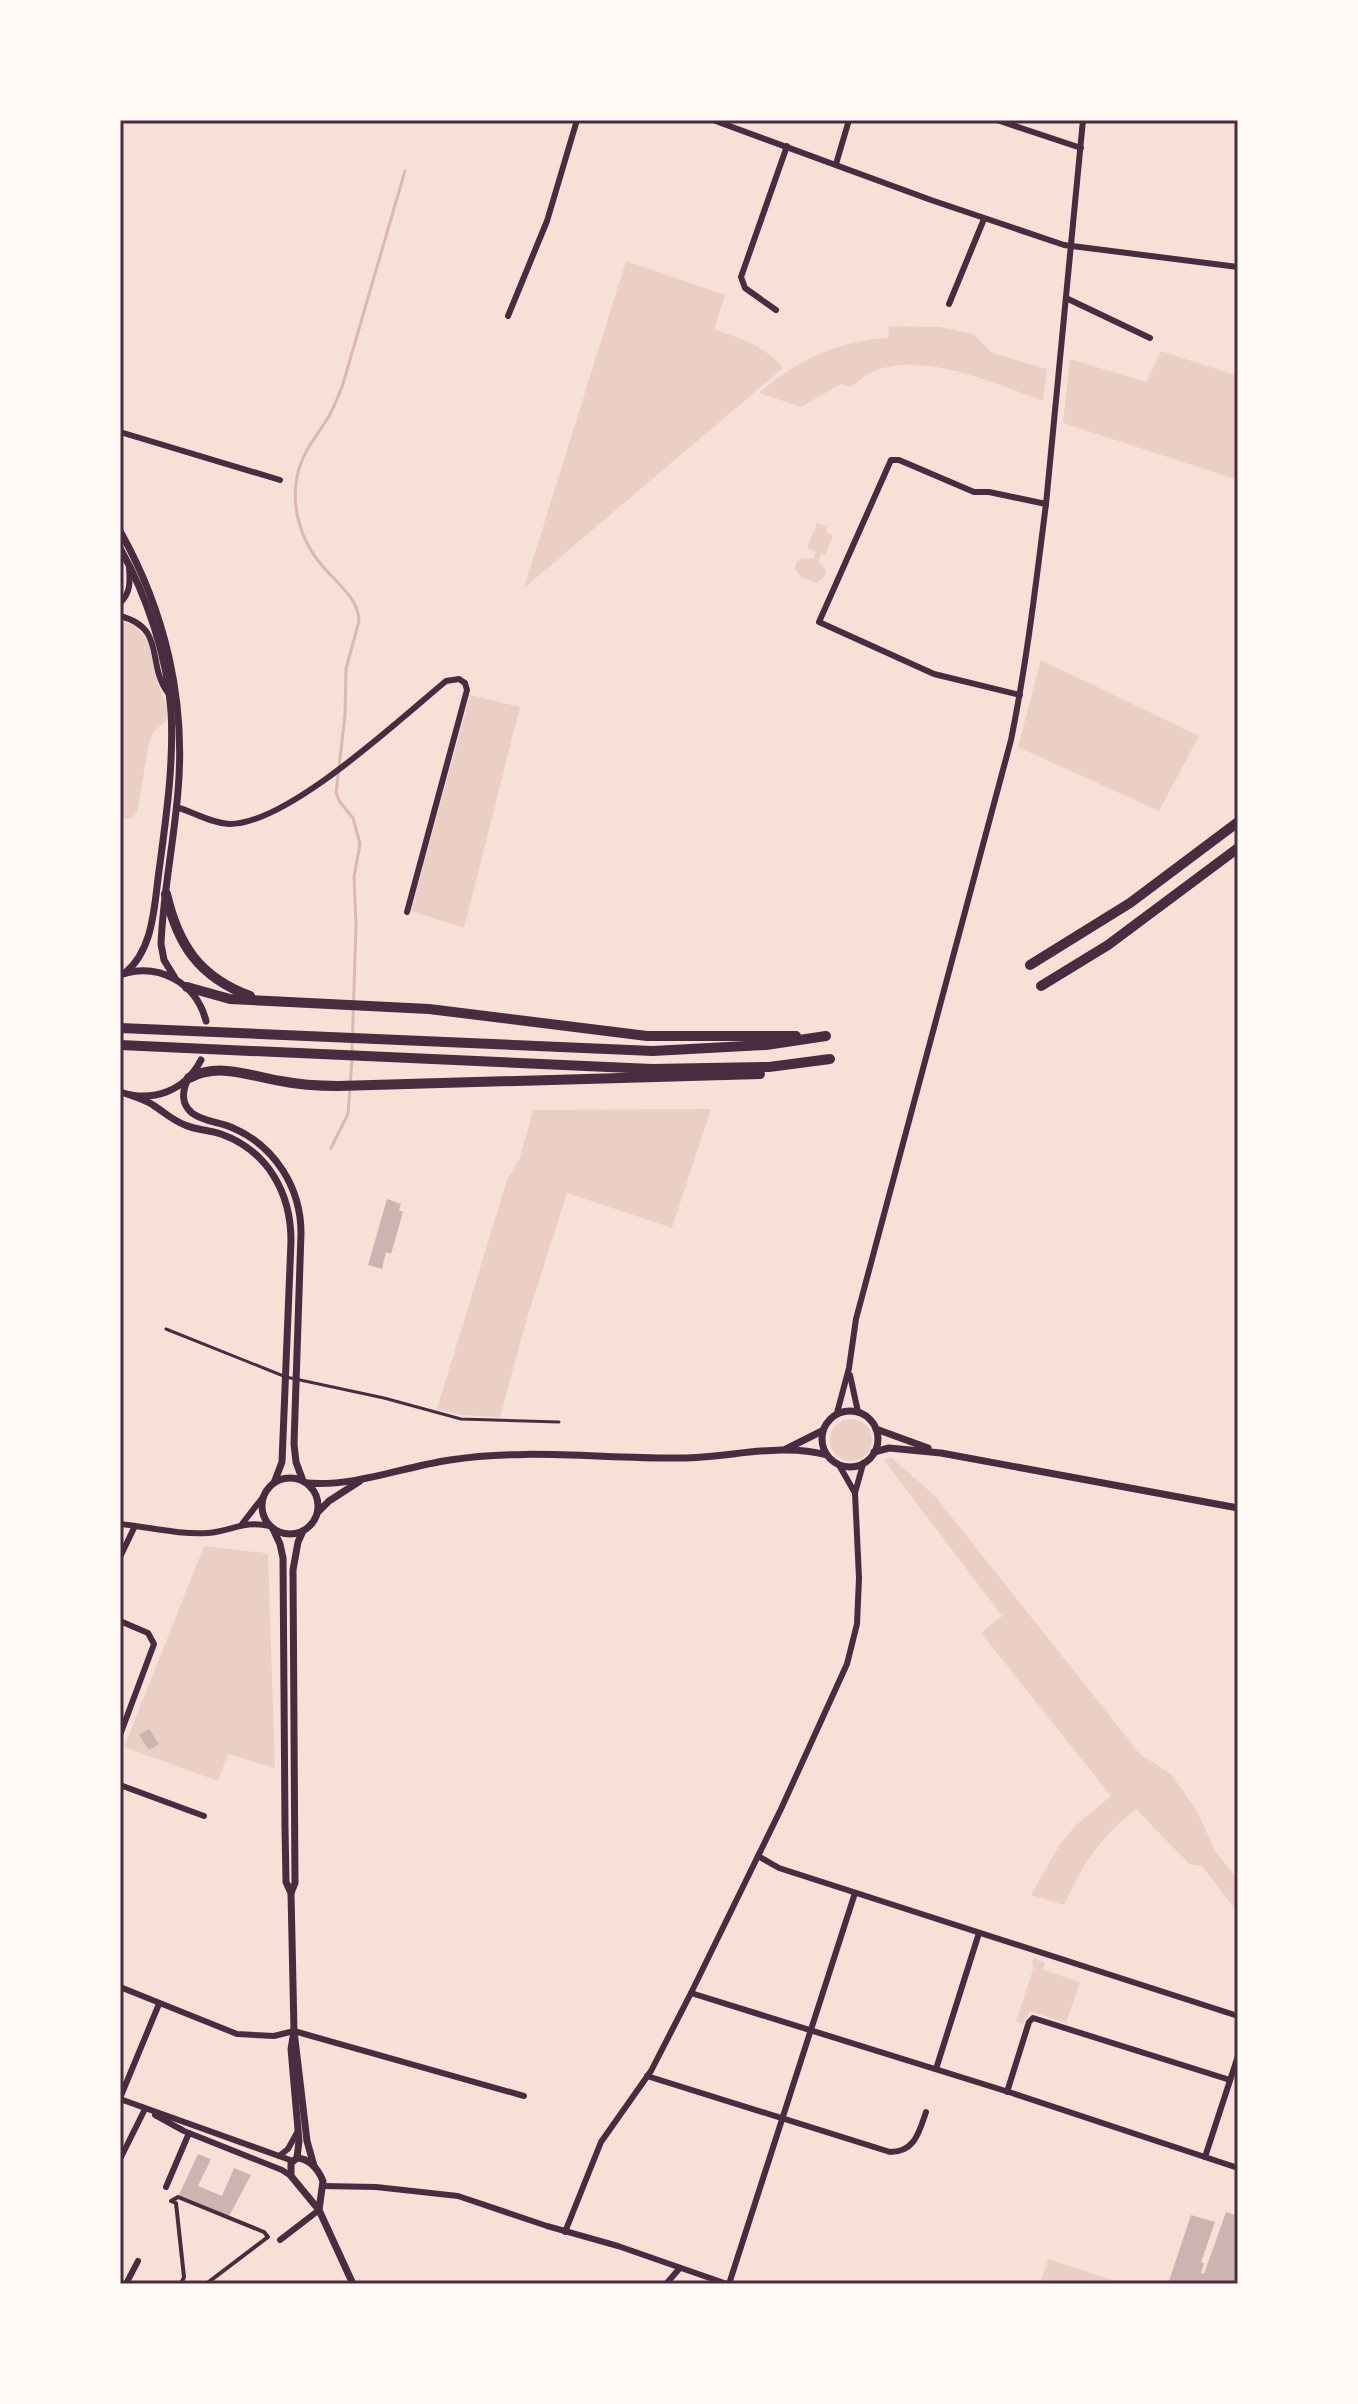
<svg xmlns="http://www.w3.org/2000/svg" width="1358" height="2404" font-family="'Exo 2',sans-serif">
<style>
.green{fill:#ebcfc5}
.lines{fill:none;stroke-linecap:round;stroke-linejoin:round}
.stream{stroke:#dcb8b0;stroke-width:3}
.building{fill:#ccb4b1}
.service{stroke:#4a2c40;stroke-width:3}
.pedestrian{stroke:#4a2c40;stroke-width:4}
.minor{stroke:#4a2c40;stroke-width:6}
.tertiary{stroke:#4a2c40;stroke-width:7}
.motorway{stroke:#4a2c40;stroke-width:10}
.neatline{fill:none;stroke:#4a2c40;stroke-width:3}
</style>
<rect width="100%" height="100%" fill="#f7e1d7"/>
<!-- green -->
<g class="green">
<path d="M626,261L725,295L714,329C741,339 764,345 783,368L524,588Z"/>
<path d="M889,326L940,327L973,334L992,353L1047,369L1043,401C996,384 922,350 872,372C865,375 858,382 851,387L841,384L801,407L759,393C798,360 837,341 888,338Z"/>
<polygon points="1161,351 1238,376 1238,480 1063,423 1070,359 1146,382"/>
<polygon points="817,523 827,527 826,532 833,535 825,555 821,554 818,561 826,571 825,576 817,583 802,578 795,569 796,563 802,558 813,559 816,552 807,548"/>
<path d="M120,622L133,625L148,640L158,684L168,710L166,721L154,731L149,743L138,809C134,818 129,820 120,819Z"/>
<polygon points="1041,660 1199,736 1159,811 1018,747"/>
<polygon points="470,695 520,707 464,928 411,911"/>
<polygon points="711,1109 672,1228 567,1193 527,1318 500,1417 461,1415 437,1409 507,1180 520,1158 533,1110"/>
<circle cx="851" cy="1440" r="21"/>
<path d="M891,1457L935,1496L1140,1754L1171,1774L1197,1811L1215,1851L1238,1880V1913L1202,1866L1189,1864L1136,1809C1096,1842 1087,1859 1064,1905L1031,1895L1060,1844L1076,1825L1111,1796L981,1633L1002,1616L884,1460Z"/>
<polygon points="204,1546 265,1553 268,1555 275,1768 228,1754 218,1781 124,1747"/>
<polygon points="1034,1958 1045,1962 1043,1970 1080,1982 1066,2023 1030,2011 1023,2024 1016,2022 1034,1966 1032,1964"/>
<polygon points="1048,2259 1124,2284 1040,2284"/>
</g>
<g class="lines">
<!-- stream -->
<g class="stream">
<path d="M352,1052L356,925L354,877L360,844L353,818L340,802L336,793L345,715L346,669L359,621C358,599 341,587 327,571C300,543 287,501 301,463C307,445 320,432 329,416C334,407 338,397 342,387L405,171"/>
<polyline points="331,1148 348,1114 352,1060"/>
</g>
</g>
<!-- building -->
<g class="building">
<polygon points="387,1199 401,1204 399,1210 403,1212 391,1254 386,1252 382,1269 368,1265"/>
<polygon points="149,1729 159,1744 149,1750 139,1735"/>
<polygon points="198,2154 211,2159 198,2186 222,2196 234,2168 251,2175 228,2218 178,2197"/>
<polygon points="1226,2212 1238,2216 1238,2284 1168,2284 1191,2215 1215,2222 1201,2262 1204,2263 1201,2273 1204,2274"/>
</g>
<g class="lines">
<!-- service -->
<polyline class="service" points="166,1329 286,1377 384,1398 461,1419 559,1422"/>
<!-- pedestrian -->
<polyline class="pedestrian" points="181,2284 184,2277 176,2203 171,2201 178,2197 264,2232 268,2237 206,2284"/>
<!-- minor -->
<g class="minor">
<polyline points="713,120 931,200 1064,245 1238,267"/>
<polyline points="997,120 1081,148"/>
<polyline points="836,164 849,120"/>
<polyline points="1066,298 1150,338"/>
<polyline points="949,304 984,219"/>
<polyline points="776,310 745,288 741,277 787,146"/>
<polyline points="508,316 547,221 577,120"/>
<polyline points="120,432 280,480"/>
<path d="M120,603C131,593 130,581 129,567"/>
<path d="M120,616C167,628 146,664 168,693"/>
<polyline points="1020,695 934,674 819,622 891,460 899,460 974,492 989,492 1046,504"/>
<path d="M176,807C194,812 210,823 229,824C287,825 400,719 446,681L459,679L465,683L467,690L407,912"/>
<polyline points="850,1375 858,1412"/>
<path d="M837,1413L849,1368L856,1319L1011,740C1027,661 1036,583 1046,504L1083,120"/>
<polyline points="839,1465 855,1493"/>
<path d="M120,1524C149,1527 180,1535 208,1533C232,1531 244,1520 270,1526"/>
<polyline points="242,1524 263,1497"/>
<polyline points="120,1557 135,1526"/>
<polyline points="120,1621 148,1633 154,1644 120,1735"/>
<polyline points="120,1785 204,1816"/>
<polyline points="758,1856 779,1868 1238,2016"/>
<polyline points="120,1987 237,2034 274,2036 294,2031 524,2096"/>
<polyline points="691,1993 1012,2093 1238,2168"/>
<polyline points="936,2069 979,1933"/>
<path d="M647,2076L890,2152C915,2152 919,2132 926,2112"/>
<polyline points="1007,2092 1029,2022 1033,2018 1230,2080"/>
<polyline points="120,2098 159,2004"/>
<polyline points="120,2099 293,2161"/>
<polyline points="155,2115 184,2131 282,2170 291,2176"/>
<polyline points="279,2156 288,2149 298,2131"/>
<polyline points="1205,2157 1238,2056"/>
<polyline points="120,2159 145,2109"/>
<polyline points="323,2186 376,2187 458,2196 547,2226 618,2246 727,2284"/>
<polyline points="166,2187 189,2133"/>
<polyline points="565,2232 601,2142 651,2071 691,1993 781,1809 847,1664 857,1624 859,1578 855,1493 863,1464"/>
<polyline points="280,2240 319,2210"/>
<polyline points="126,2284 138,2261"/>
<polyline points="666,2284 679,2269"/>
<polyline points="729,2284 855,1893"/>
</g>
<!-- tertiary -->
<g class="tertiary">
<path d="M120,531C165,611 186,700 178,791C174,842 163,893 161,944L164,960L175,978"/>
<path d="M120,548C147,596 167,656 171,711C174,765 166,818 159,871C154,906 154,949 125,973"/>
<path d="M120,975C158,962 196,982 206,1021"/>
<path d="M188,1079C182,1091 181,1104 192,1113C204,1122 220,1122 233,1128C275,1146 301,1188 301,1233L294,1444L296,1462L303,1481"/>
<path d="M120,1092C153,1103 185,1091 201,1060"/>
<path d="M130,1095C138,1098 146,1100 153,1105C164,1112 172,1120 185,1125C196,1130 209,1130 221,1134C268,1151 291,1193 291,1241L282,1462L274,1483"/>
<circle cx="850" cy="1439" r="28"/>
<polyline points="876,1429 928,1448"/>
<polyline points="786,1449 822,1431"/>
<polyline points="874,1452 889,1448 941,1453 1238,1508"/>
<circle cx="290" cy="1506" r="28"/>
<path d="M307,1483C355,1487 402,1467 450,1460C526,1448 605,1459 681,1458C729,1458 780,1442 827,1455"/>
<polyline points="319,1511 329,1501 360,1481"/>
<polyline points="273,1529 280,1544 283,1558 285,1827 286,1882 291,1893"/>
<polyline points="303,1531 298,1542 293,1570 295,1883 291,1893 294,2031 307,2141 314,2166"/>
<polyline points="293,2037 291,2049 299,2141 297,2158"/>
<path d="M319,2210L323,2181C318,2169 310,2159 297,2158L291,2163V2176L319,2210L353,2284"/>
</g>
<!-- motorway -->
<g class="motorway">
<path d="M166,894C178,945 199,977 250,996"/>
<polyline points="1030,965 1130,903 1238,822"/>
<polyline points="1041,986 1108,945 1238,848"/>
<polyline points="187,987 230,999 429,1009 647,1036 796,1036"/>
<polyline points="120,1028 653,1051 766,1045 826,1036"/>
<polyline points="120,1045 652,1069 769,1067 830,1059"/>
<path d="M189,1078C219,1062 250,1076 281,1081C300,1085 319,1086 338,1086L760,1074"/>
</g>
</g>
<!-- border -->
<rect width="1358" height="2404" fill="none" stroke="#fffaf5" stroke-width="244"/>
<rect x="122" y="122" width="1114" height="2160" class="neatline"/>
</svg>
